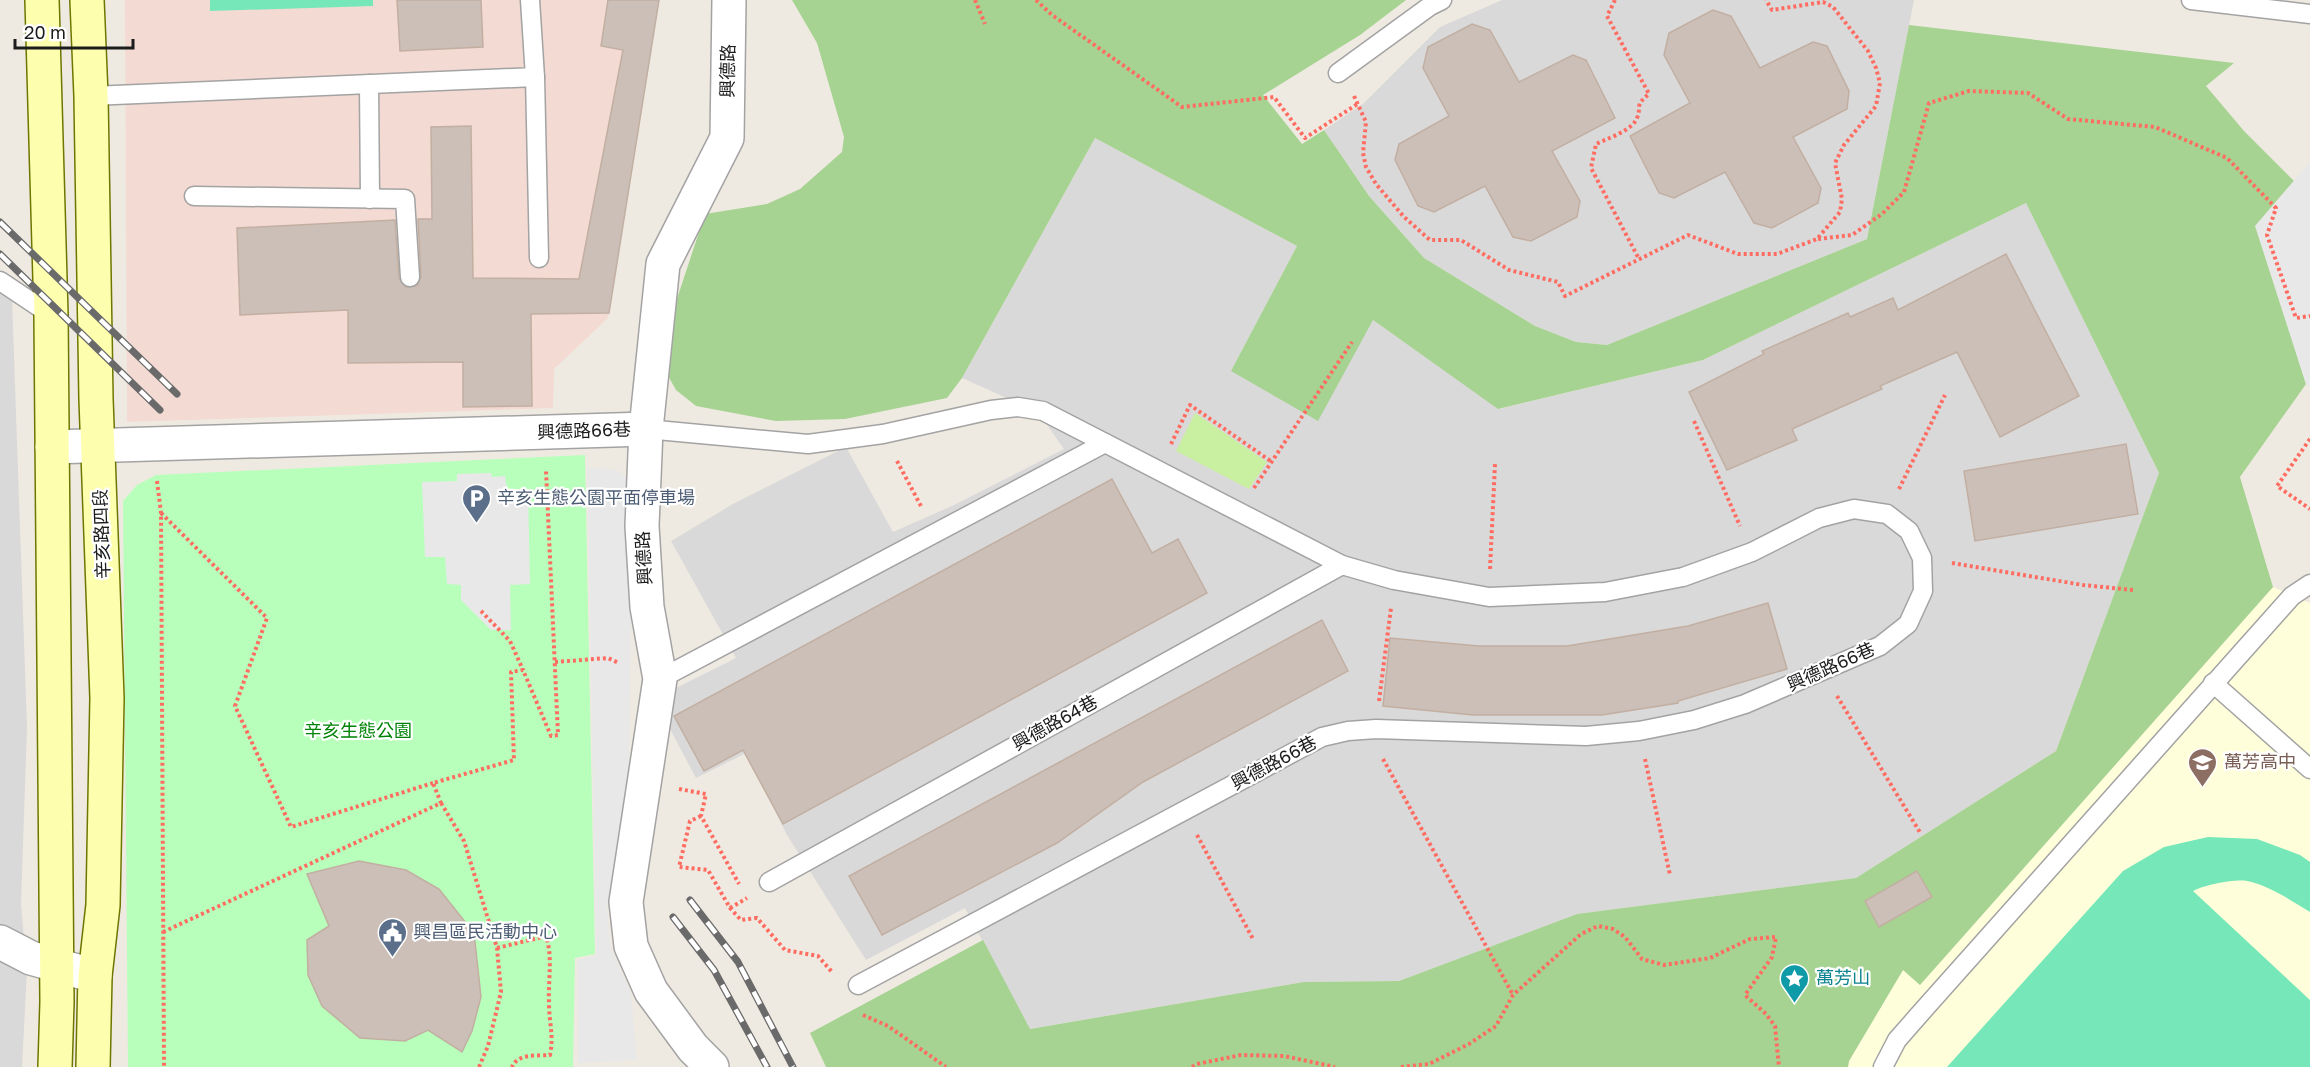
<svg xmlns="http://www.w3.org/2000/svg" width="2310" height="1067" font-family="'Golos Text','Noto Sans TC',sans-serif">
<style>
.residential{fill:#dad9d9}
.education{fill:#fffeda}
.military{fill:#f3dad2}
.grass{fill:#c9efa1}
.forest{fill:#a6d391}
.park{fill:#b8ffbb}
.pitch{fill:#76e7b8}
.parking{fill:#e8e8e8}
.building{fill:#cbbfb7;stroke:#c2afa2;stroke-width:1.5}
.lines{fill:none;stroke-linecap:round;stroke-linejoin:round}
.service-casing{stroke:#a3a3a3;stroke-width:21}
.minor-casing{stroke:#a3a3a3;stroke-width:36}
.secondary-casing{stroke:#6d7700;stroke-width:36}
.path{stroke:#ff6d62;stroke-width:4;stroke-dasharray:3 3;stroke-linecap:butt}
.service{stroke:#fff;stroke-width:18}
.minor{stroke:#fff;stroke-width:33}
.secondary{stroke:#fdffaf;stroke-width:33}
.rail-casing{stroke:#6a6a6a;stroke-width:7}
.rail{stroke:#fff;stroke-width:4.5;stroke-dasharray:14;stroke-linecap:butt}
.labels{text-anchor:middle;stroke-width:4.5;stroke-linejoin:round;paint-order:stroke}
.street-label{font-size:18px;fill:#1c1c1c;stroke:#fff}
.service-label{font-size:18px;fill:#4e5e75;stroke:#fff;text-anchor:start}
.park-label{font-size:18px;fill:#008407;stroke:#fff}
.education-label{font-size:18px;fill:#785e54;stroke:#fff;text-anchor:start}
.culture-label{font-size:18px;fill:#0d838f;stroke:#fff;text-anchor:start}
</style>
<rect width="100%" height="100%" fill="#efeae1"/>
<!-- residential -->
<g class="residential">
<polygon points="1502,0 1914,0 1867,239 1607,345 1576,342 1535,326 1424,258 1369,196 1324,130 1364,103 1440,27"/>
<polygon points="1095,138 1297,246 1231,371 1373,320 1499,409 1703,360 2026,203 2159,473 2056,751 1856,878 1577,914 1399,981 1304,982 1029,1029 965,908 866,960 787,835 746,753 696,778 654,699 736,658 671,541 733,504 846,447 893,532 954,505 1064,449 1038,412 962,378"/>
<polygon points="0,291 12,298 27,727 21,905 27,971 22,1067 0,1067"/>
</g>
<!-- education -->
<polygon class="education" points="2273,587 2310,603 2310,1067 1848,1067 1849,1061 1903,970 1920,985"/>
<!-- military -->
<polygon class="military" points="125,0 659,0 608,318 554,369 553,408 127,422"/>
<!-- grass -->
<polygon class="grass" points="1195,413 1267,462 1249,489 1176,451"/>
<!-- forest -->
<polygon class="forest" points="792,0 1406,0 1360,35 1263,95 1302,144 1324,130 1369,196 1424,258 1535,326 1576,342 1607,345 1867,239 1909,25 2234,63 2206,86 2244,131 2294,181 2256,226 2306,384 2240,477 2273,587 1920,985 1903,970 1849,1061 1848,1067 826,1067 810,1033 983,940 1030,1029 1304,982 1399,981 1577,914 1856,878 2056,751 2159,473 2026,203 1703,360 1498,409 1373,320 1318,421 1231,371 1297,246 1095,138 962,378 947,398 845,419 776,421 696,406 676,390 667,374 670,320 705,214 767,204 800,189 842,152 844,137 817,43"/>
<!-- park -->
<polygon class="park" points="585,455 595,954 575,958 573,1067 128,1067 123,501 137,485 156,475"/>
<!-- pitch -->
<g class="pitch">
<polygon points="210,0 373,0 373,6 210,11"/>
<path d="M2208,837L2257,839L2300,855L2310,862V912C2294,902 2266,884 2247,881C2233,879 2205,885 2193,891L2310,1000V1067H1947L2123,871L2164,847Z"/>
</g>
<!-- parking -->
<g class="parking">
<polygon points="2310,162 2310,387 2306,384 2255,226"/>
<polygon points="587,468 615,469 633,482 628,841 613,869 607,909 611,948 631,993 637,1060 578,1063 577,960 596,956"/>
<polygon points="491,473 492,477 505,476 507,489 528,489 530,584 510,585 511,630 491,630 461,600 461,585 447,584 445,557 425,557 422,482 457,481 457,474"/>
</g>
<!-- building -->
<g class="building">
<polygon points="397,0 481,0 483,47 400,51"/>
<polygon points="608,0 659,0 609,313 531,314 532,406 463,407 463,362 348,363 348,310 240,315 237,228 395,220 399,278 406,287 417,286 421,276 418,219 432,219 431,127 471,126 473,278 579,279 623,50 601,46"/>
<polygon points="1713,10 1731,16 1760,68 1813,42 1827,46 1849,91 1847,109 1793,137 1821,188 1818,203 1772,228 1754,223 1725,172 1674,198 1659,193 1630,136 1690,103 1664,55 1669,33"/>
<polygon points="1472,24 1490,30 1519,82 1573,55 1586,60 1615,118 1552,151 1580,201 1577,217 1531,241 1513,237 1485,186 1434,212 1418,206 1395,160 1399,144 1449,116 1423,68 1428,47"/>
<polygon points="2006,254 2079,396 2000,437 1957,352 1880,386 1882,389 1792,429 1797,440 1727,470 1689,392 1764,354 1762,351 1848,313 1850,317 1893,298 1898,310"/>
<polygon points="2126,444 2138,514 1975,541 1964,471"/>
<polygon points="1112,479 1152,553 1178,539 1207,593 783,824 743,750 704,771 674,716"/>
<polygon points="1768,603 1787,669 1678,701 1678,703 1602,715 1473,715 1383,706 1390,638 1479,646 1567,646 1688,626"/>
<polygon points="1322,620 1348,671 1143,782 1057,843 882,935 849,876"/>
<polygon points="359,861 406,870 439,889 474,933 481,997 472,1031 462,1052 428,1030 405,1041 360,1038 322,1006 308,975 307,940 329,926 307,874"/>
<polygon points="1917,871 1932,897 1879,927 1865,901"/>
</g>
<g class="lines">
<defs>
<g id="service">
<polyline points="2191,0 2310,14"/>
<polyline points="1338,73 1430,6 1442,0"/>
<polyline points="535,77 539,258"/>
<polyline points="369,84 370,199"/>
<polyline points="91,96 535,77 530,0"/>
<polyline points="194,196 405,199 410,277"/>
<polyline points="0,281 51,315"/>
<polyline points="646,429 808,444 883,434 991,410 1018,407 1043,411 1342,565 1394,580 1489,597 1605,592 1683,577 1752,552 1819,518 1854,509 1887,514 1909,531 1922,558 1923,591 1908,624 1880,646 1745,704 1694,720 1639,731 1586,736 1376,729 1348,731 1322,737 858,985"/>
<polyline points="660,679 1105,443"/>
<polyline points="2213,683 2310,769"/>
<polyline points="769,882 1342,565"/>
<polyline points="1883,1067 1897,1040 1918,1016 2292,596 2310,584"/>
</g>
<g id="minor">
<polyline points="52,447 646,429"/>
<polyline points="0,942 31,958 95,976"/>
<polyline points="712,1067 693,1048 651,991 631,946 626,902 660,679 647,607 642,526 646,429 663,264 727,138 729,0"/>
</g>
<g id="secondary">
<polyline points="42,0 51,315 57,1002 55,1067"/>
<polyline points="87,0 91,96 96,399 107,698 103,905 95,976 93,1067"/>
</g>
</defs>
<!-- service casing -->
<use href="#service" class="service-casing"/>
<!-- minor casing -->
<use href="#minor" class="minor-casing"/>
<!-- secondary casing -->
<use href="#secondary" class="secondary-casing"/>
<!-- path -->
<g class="path">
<polyline points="975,0 985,24"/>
<polyline points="1036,0 1052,15 1182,107 1274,97 1305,138 1359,103"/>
<path d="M1615,0L1607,16L1649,94C1634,106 1642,106 1637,118C1632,131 1608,138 1596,144L1591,168L1639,259"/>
<polyline points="1354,96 1366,122 1363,153 1366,167 1376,184 1404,217 1430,240 1461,240 1509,270 1558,282 1565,296 1688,235 1738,254 1777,254 1817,239 1840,212 1842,199 1835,163 1844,145 1876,106 1880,83 1876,68 1868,51 1833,7 1823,2 1772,10 1766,0"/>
<polyline points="1818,239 1852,235 1882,214 1904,192 1929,103 1969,91 2028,93 2068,119 2155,127 2227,158 2276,208 2267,235 2296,318 2310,316"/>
<polyline points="1694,421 1740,526"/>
<polyline points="2310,439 2277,486 2310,509"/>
<polyline points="1171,444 1190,405 1272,462"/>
<polyline points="897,461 922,508"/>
<polyline points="157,481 161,513 164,1067"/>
<polyline points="1254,488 1352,342"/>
<polyline points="1899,489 1945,395"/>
<polyline points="161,513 267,618 235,706 291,827 433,783"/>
<polyline points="1952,563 2083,585 2133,590"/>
<polyline points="1490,569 1495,464"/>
<polyline points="481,611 510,641 523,670"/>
<polyline points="555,662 608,658 619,663"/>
<polyline points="1837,696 1921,834"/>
<polyline points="1379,701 1391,608"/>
<polyline points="1383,759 1513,995"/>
<polyline points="1645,759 1670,875"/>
<polyline points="679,789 706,794 701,816 739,884"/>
<polyline points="441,803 464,841 497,948 501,992 488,1046 479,1067"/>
<polyline points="701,816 690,821 679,867 708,870 730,908 741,920 757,918 785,950 818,956 832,972"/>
<polyline points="1197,835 1253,939"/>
<polyline points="730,908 747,898"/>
<polyline points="163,932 441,803 433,783 514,760 511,672 523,670 551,736 558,735 546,470"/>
<path d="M497,948L546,936C553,957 548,980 549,1003C549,1023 554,1035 550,1055C537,1056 518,1053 512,1067"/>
<polyline points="863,1015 888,1026 946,1067"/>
<polyline points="1192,1067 1197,1064 1241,1055 1284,1056 1335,1067"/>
<polyline points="1401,1067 1429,1064 1469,1044 1496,1026 1513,995 1581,934 1598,926 1613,929 1625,937 1642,959 1664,965 1710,958 1750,939 1776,937 1772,957 1745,995 1766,1014 1775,1026 1779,1067"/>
</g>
<!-- service -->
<use href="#service" class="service"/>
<!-- minor -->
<use href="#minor" class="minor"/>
<!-- secondary -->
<use href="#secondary" class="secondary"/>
<defs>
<g id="rail">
<polyline points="0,222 177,394"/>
<polyline points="0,254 160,410"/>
<polyline points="690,900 738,962 793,1067"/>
<polyline points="673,917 714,970 767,1067"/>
</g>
</defs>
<!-- rail casing -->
<use href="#rail" class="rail-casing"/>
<!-- rail -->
<use href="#rail" class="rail"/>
</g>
<!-- icons -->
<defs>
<symbol id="parking-pin" viewBox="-11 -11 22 30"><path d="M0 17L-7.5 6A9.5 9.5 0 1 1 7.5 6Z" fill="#5c6f8a" stroke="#fff"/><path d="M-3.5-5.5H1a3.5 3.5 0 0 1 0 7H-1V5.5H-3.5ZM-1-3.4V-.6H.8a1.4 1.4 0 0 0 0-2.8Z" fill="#fff"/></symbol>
<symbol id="school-pin" viewBox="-11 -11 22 30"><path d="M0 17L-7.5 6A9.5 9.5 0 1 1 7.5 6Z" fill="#8d6e63" stroke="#fff"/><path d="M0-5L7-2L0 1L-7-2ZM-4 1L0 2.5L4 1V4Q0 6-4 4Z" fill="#fff"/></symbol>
<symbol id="civic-pin" viewBox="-11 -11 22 30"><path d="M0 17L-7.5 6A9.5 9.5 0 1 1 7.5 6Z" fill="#5c6f8a" stroke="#fff"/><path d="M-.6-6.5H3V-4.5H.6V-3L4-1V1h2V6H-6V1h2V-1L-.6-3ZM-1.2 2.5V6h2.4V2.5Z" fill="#fff"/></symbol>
<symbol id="sight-pin" viewBox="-11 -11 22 30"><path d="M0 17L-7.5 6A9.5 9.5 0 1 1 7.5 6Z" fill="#0f9aa8" stroke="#fff"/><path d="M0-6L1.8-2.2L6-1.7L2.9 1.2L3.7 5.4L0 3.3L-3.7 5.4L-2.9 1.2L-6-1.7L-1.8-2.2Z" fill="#fff"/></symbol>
</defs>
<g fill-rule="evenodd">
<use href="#parking-pin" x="460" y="482" width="33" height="45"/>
<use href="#school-pin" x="2186" y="746" width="33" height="45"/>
<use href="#civic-pin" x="376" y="916" width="33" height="45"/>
<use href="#sight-pin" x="1778" y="962" width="33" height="45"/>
</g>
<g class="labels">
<!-- street labels -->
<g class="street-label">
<text transform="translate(728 71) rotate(-89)" y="6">興德路</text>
<text transform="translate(584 431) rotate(-2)" y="6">興德路66巷</text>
<text transform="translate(102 534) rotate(-92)" y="6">辛亥路四段</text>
<text transform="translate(644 558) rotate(-93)" y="6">興德路</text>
<text transform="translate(1831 667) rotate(-24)" y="6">興德路66巷</text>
<text transform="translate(1055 723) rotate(-29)" y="6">興德路64巷</text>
<text transform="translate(1274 763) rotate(-28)" y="6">興德路66巷</text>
</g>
<!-- service labels -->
<g class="service-label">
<text x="497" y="504">辛亥生態公園平面停車場</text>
<text x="413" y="938">興昌區民活動中心</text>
</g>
<!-- park labels -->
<g class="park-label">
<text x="358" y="737">辛亥生態公園</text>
</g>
<!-- education labels -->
<g class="education-label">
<text x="2224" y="768">萬芳高中</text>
</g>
<!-- culture labels -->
<g class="culture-label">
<text x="1816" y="984">萬芳山</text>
</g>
</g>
<!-- scale -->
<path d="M15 39v9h118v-9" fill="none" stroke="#1c1c1c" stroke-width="3"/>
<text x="24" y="39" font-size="18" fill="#1c1c1c" stroke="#ffffff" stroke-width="4.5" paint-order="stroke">20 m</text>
</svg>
